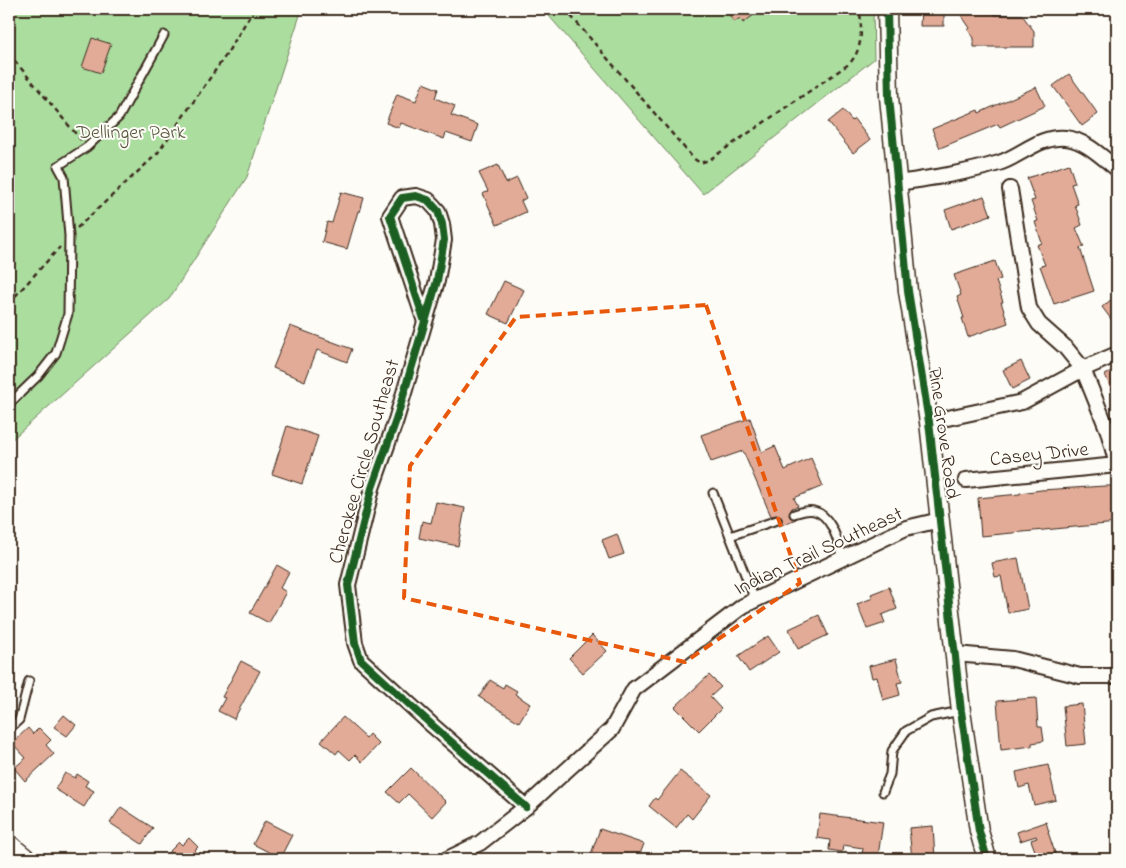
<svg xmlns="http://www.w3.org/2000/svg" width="1126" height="868" font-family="'Indie Flower',sans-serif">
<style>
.green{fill:#abdd9f;stroke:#73845e}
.building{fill:#e2ab97;stroke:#3b2a1e}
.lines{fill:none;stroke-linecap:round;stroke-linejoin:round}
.service-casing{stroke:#3b2a1e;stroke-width:11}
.minor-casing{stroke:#3b2a1e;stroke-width:18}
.tertiary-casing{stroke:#3b2a1e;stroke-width:21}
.path{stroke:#3b2a1e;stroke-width:2.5;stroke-dasharray:5 4;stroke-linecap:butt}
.service{stroke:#fdfcf7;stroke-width:7}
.minor{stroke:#fdfcf7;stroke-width:14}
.tertiary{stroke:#fdfcf7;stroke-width:18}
.cycleway-casing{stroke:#fdfcf7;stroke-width:11}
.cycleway{stroke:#1b5e20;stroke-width:8}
.marked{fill:none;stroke:#e8590c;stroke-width:4;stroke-dasharray:10 6;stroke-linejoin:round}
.labels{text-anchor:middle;stroke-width:4;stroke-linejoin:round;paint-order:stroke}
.park-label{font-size:20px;fill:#57573e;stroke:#fdfcf7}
.street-label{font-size:20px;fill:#3b2a1e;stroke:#fdfcf7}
</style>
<rect width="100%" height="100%" fill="#fdfcf7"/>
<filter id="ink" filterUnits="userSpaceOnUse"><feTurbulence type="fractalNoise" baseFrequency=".02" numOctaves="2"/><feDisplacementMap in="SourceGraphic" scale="10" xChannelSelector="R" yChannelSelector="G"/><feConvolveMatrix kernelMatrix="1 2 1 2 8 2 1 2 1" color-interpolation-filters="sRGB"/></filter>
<g filter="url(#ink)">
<!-- green -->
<g class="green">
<polygon points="9,9 302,9 247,177 169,299 9,442"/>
<polygon points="543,9 873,9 874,59 703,194"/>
</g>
<!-- building -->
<g class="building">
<polygon points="725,9 762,9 743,23 740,18 734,22"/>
<polygon points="921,9 944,9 944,26 920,26"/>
<polygon points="957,9 995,9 995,15 1022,15 1034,31 1034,47 974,47 974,38 968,30 970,28"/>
<polygon points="92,38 111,44 101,73 82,67"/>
<polygon points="1069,74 1098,114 1082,126 1053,86"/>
<polygon points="423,83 438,89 435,98 455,106 451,115 478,125 472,142 446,133 444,139 401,123 399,128 386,123 397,94 416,101"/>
<polygon points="1036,87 1045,106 1000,127 998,124 940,148 932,129 978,110 979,113"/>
<polygon points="843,110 852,121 854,119 870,140 853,153 828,122"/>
<polygon points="1069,164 1075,183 1071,184 1078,204 1075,205 1082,225 1076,228 1084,247 1080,248 1094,291 1054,304 1040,266 1045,265 1037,245 1042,243 1035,222 1038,221 1031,201 1035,200 1027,178"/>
<polygon points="498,165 506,183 517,178 526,198 521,201 526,212 497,225 483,194 488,191 479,173"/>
<polygon points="341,192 364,198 360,212 358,211 347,249 322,242 327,222 332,223"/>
<polygon points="984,196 991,215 951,229 945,210"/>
<polygon points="995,261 1001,279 996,281 1003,302 1001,302 1008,323 968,337 962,318 964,318 957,297 961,295 954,275"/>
<polygon points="504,281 524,290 508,323 488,314"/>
<polygon points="1117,295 1117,327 1102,307"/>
<polygon points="290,326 352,349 347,362 317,350 305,381 273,368"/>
<polygon points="1021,361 1030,380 1012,389 1003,370"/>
<polygon points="1117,369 1117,401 1105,375"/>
<polygon points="750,418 762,452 775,446 785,470 811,458 823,486 794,498 798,506 792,508 789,515 791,518 796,519 779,526 782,522 782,518 778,515 771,516 743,451 711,462 701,435"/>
<polygon points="287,426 318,436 302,484 272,474"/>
<polygon points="1105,486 1117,486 1117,523 981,536 978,498 1020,494 1020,493 1041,490"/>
<polygon points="436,502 465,508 458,546 419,538 422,521 431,523"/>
<polygon points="617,534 624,554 609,559 602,540"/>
<polygon points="1018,558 1028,609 1008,613 1001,576 995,577 992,563"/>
<polygon points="277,565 289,572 280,588 286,592 269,623 250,613"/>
<polygon points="889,587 897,609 882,615 885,623 867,629 857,604 873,598 871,594"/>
<polygon points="819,615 828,635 798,649 789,629"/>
<polygon points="592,635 607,651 583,673 569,658"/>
<polygon points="768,636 779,652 749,672 738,656"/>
<polygon points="896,659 902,682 897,683 900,695 883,700 877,677 872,678 869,666"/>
<polygon points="241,661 260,671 234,719 218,711 225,698 222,697"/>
<polygon points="709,675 721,687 710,697 721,709 699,731 675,707"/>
<polygon points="490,680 503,688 505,684 517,691 515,694 530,704 519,722 479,697"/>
<polygon points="1036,698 1038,727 1042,727 1044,741 1032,743 1032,746 1001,750 997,701"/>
<polygon points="1082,704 1086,744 1067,746 1063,706"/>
<polygon points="64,715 76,725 67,736 54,727"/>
<polygon points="343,717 366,738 369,734 379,744 362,762 355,755 350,760 339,750 336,754 321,741"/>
<polygon points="28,728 33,734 39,728 51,740 46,745 54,754 25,781 14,768 26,758 12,743"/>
<polygon points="1048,765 1056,800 1034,805 1029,785 1019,788 1016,772"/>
<polygon points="411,768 446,802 432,817 408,794 399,803 387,792"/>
<polygon points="680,771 711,795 692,819 687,814 676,828 649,806 655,798 657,800"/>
<polygon points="65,773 75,778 77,774 88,781 85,786 94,791 84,807 55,789"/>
<polygon points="121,807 153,828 142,844 110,823"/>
<polygon points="820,814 883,822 878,856 862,854 863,848 843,845 842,852 829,850 830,840 817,838"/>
<polygon points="265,821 292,835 280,858 253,844"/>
<polygon points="1046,822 1049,832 1048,832 1057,859 1038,859 1031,840 1037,838 1036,836 1020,841 1017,832"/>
<polygon points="933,826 935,859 912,859 909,828"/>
<polygon points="600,829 644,844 638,859 604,859 591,854"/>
<polygon points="189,838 198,847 195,850 204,859 175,859 168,853 179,842 182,845"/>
</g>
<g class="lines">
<defs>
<g id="service">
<polyline points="9,404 38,376 56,353 68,314 69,236 64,177 58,166 87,147 119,117 164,35"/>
<polyline points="713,493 755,600"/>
<path d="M794,514C801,512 807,509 814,511C832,515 838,543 843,558"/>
<polyline points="730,536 777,520"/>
<polyline points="9,729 19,720 29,681"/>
<polyline points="883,792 890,774 892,751 906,731 931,717 960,711"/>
</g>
<g id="minor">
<path d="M898,183C932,178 966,173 999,163C1021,156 1040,135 1066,138C1085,140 1102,157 1117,169"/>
<polyline points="1010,189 1029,308 1039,324 1065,347 1083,369 1108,431 1117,465"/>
<polyline points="425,322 390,216 402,198 416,196 428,200 438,211 442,224 444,240 437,281 396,420 372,488 348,585 355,643 361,660 433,726 526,807"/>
<polyline points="929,422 1022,402 1083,369 1117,354"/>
<polyline points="966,480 1117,465"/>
<polyline points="955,654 1013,659 1080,676 1117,676"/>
<polyline points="447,859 480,843 526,807 612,729 634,689 743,606 906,528 940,520"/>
</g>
<g id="tertiary">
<polyline points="887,9 889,97 908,291 929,422 961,711 979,831 987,859"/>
<polyline points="9,844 27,859"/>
</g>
</defs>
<!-- service casing -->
<use href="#service" class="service-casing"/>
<!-- minor casing -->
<use href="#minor" class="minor-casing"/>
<!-- tertiary casing -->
<use href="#tertiary" class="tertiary-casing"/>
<!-- path -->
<g class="path">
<path d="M565,9L693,158L700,163L709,160L750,132L849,64C864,48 861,29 860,9"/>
<polyline points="9,54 81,140"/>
<polyline points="77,228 157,154 226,55 254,9"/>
<polyline points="9,303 60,247"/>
</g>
<!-- service -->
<use href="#service" class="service"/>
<!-- minor -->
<use href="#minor" class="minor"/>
<!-- tertiary -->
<use href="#tertiary" class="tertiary"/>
<defs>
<g id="cycleway">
<polyline points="887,9 889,97 908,291 929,422 961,711 979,831 987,859"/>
<polyline points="425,322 390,216 402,198 416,196 428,200 438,211 442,224 444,240 437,281 396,420 372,488 348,585 355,643 361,660 433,726 526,807"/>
</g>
</defs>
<!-- cycleway casing -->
<use href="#cycleway" class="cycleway-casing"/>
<!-- cycleway -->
<use href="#cycleway" class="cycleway"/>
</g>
</g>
<!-- marked area -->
<path class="marked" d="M706,305L800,583L685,662L404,598L410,466L516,317Z"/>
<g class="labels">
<!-- park labels -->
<g class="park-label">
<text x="131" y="138">Dellinger Park</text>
</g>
<!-- street labels -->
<g class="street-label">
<text transform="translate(945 433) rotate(82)" y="7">Pine Grove Road</text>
<text transform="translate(1039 453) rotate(-6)" y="7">Casey Drive</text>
<text transform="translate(363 461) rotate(-74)" y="7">Cherokee Circle Southeast</text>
<text transform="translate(818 550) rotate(-25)" y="7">Indian Trail Southeast</text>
</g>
</g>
<!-- margin -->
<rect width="1126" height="868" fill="none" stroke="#fdfcf7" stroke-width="30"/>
<rect x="15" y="15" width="1096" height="838" fill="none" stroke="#3b2a1e" stroke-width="2" filter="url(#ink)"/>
</svg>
